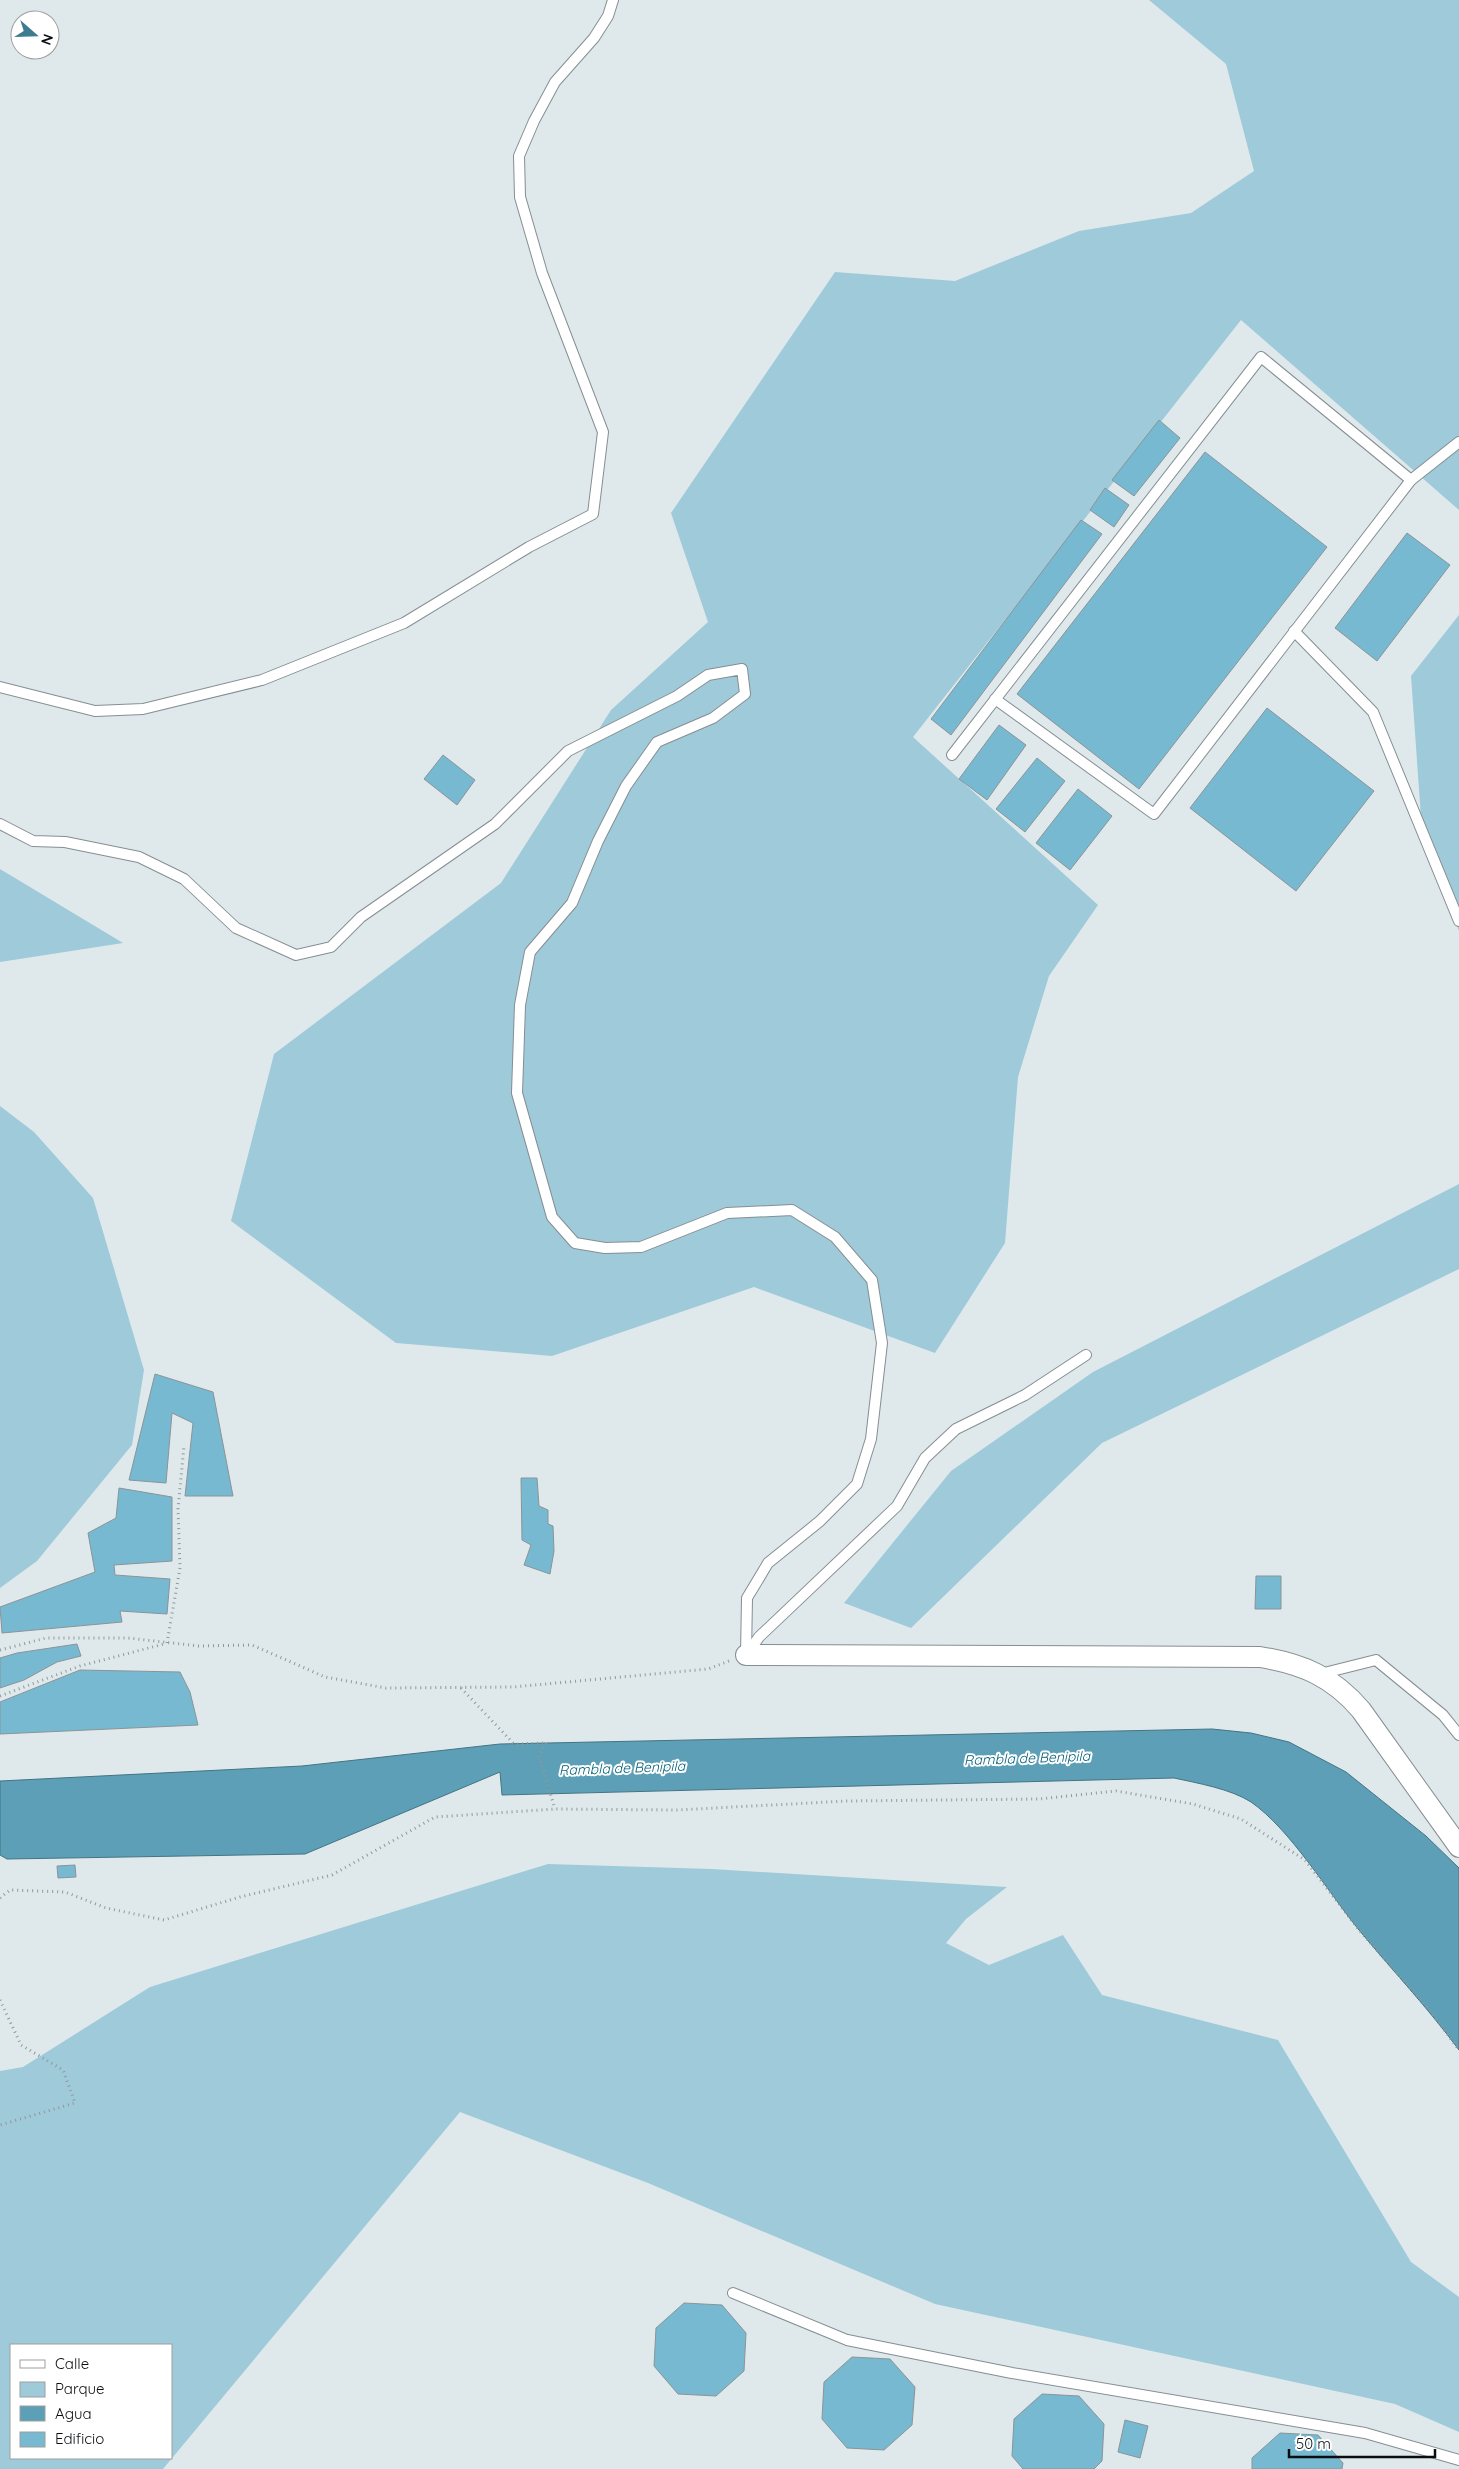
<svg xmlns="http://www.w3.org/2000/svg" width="1459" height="2469" font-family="Quicksand,sans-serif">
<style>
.green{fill:#9fcada;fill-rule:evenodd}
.water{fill:#5d9fb6;stroke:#447484}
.building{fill:#76b9d1;stroke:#8b9497}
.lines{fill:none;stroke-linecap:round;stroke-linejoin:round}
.lane-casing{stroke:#868e92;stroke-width:12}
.street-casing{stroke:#868e92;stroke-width:22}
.path{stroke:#90989b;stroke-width:3;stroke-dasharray:1 4;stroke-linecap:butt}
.lane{stroke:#fff;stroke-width:10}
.street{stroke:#fff;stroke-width:20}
.labels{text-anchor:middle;stroke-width:4;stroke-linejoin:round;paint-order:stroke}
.water-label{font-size:14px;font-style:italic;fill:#006078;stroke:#fff}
</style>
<rect width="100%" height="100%" fill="#dfe9ec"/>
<!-- green -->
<g class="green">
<polygon points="1149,0 1459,0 1459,510 1241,320 913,737 1098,905 1049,976 1018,1077 1005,1243 935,1353 754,1287 552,1356 396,1343 231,1221 274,1054 501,883 611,710 708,622 671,513 835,272 955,281 1079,231 1191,213 1254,171 1226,64"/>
<polygon points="1459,615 1459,931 1422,832 1411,676"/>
<polygon points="0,869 123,943 0,962"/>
<polygon points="0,1106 34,1132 93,1198 144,1370 132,1445 37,1561 0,1588"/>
<polygon points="1459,1184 1459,1269 1102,1443 911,1628 844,1603 951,1471 1093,1372"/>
<path d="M548,1864L712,1869L1007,1887L966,1919L946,1943L989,1965L1063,1935L1102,1995L1278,2040L1411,2262L1459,2297V2432L1395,2404L935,2304L648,2183L460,2112L163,2469H0V2071L23,2067L150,1987ZM11,2345H171V2458H11Z"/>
</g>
<!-- water -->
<path class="water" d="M1212,1729L1251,1733L1289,1742L1346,1772L1426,1836L1459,1868V2050C1428,2008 1392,1970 1359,1930C1328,1892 1290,1829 1251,1802C1231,1789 1197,1783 1174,1778L502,1795L500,1772L305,1854L7,1859L0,1855V1781L302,1766L500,1744Z"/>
<!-- building -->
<g class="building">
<polygon points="1159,420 1180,438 1134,496 1112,480"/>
<polygon points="1205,452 1327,547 1139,789 1017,694"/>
<polygon points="1105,488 1129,505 1114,527 1090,510"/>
<polygon points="1081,520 1102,534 951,735 931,719"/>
<polygon points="1407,533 1450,565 1377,661 1335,628"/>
<polygon points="1267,708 1374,791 1296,891 1190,808"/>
<polygon points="999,725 1026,745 987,800 959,779"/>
<polygon points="443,755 475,780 457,805 424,779"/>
<polygon points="1037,758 1065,781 1025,832 996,809"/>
<polygon points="1078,789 1112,816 1070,870 1036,843"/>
<polygon points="155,1374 213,1392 233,1496 185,1496 193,1423 172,1413 166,1483 129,1480"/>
<polygon points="521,1478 537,1478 539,1506 548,1510 548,1524 553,1526 554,1551 550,1574 524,1565 531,1545 522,1540"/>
<polygon points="119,1488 172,1497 172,1561 114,1565 115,1575 170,1579 167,1614 120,1611 122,1622 2,1633 0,1607 95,1572 88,1533 116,1518"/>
<polygon points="1256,1576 1281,1576 1281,1609 1255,1609"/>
<polygon points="77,1644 81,1656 57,1662 24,1680 0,1688 0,1658 17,1653"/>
<polygon points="80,1670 180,1672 190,1692 198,1725 0,1734 0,1702"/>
<polygon points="75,1865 76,1877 58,1878 57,1866"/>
<polygon points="684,2303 722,2305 746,2333 744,2371 716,2396 678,2394 654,2366 656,2328"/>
<polygon points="852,2357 890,2359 915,2387 912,2425 884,2450 847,2448 822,2419 824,2382"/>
<polygon points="1042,2394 1079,2396 1104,2424 1102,2461 1094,2469 1023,2469 1012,2456 1014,2419"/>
<polygon points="1125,2420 1148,2426 1140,2458 1118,2452"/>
<polygon points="1280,2433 1318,2435 1343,2463 1342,2469 1252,2469 1252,2458"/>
</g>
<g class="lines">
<defs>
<g id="lane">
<polyline points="1294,631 1373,712 1459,921"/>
<polyline points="0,687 95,711 143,709 262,680 404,623 529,547 593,514 603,432 542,273 520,197 519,156 534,121 555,82 594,38 608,16 613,0"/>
<polyline points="995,699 1154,814 1411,480 1459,442"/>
<polyline points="952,755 1261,357 1411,480"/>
<polyline points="0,824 33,841 65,842 139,857 184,879 236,928 296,955 331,947 361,917 495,824 568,751 677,696 708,675 742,669 745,694 713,718 657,742 626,786 598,841 572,903 530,952 520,1005 517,1093 552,1217 575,1243 605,1248 641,1247 727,1213 792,1210 835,1237 872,1280 882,1343 871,1439 857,1484 820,1521 768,1563 747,1598 746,1655"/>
<polyline points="747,1654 759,1637 897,1506 925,1458 956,1429 1025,1395 1086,1355"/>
<polyline points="1320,1674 1376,1660 1443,1715 1459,1735"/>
<polyline points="733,2293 847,2340 1012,2373 1365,2433 1459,2460"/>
</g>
<path id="street" d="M746,1655L1260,1657C1303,1664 1333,1677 1361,1710L1459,1847"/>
</defs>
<!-- lane casing -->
<use href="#lane" class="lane-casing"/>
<!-- street casing -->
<use href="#street" class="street-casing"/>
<!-- path -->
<g class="path">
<polyline points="167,1643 180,1568 178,1509 184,1446"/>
<polyline points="0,1650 46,1638 128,1638 199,1646 252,1645 325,1677 386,1688 513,1687 708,1669 729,1661"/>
<polyline points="461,1688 514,1744 546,1743"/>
<polyline points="0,1696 80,1666 164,1644"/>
<polyline points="546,1743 539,1756 555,1809"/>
<polyline points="0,1898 10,1890 65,1892 106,1908 164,1920 240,1897 332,1875 435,1817 555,1809 677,1810 847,1801 1039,1799 1116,1791 1193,1804 1241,1819 1305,1860 1359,1930 1428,2008 1459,2050"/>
<polyline points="0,2000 21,2045 63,2070 75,2103 0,2125"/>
</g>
<!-- lane -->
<use href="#lane" class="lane"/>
<!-- street -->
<use href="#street" class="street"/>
</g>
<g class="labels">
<!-- water labels -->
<g class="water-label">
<text transform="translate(1027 1758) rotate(-2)" y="5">Rambla de Benipila</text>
<text transform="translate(622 1768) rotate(-2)" y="5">Rambla de Benipila</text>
</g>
</g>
<!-- legend -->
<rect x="10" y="2344" width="162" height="115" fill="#ffffff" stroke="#9d9f9f"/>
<rect x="20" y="2360" width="25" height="8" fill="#ffffff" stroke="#9d9f9f"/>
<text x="55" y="2369" font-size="15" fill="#0b0e10">Calle</text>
<rect x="20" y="2382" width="25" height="15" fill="#9fcada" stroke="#9d9f9f"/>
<text x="55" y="2394" font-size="15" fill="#0b0e10">Parque</text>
<rect x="20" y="2406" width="25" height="15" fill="#5d9fb6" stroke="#9d9f9f"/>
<text x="55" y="2419" font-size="15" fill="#0b0e10">Agua</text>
<rect x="20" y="2432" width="25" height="15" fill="#76b9d1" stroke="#9d9f9f"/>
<text x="55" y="2444" font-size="15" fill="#0b0e10">Edificio</text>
<!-- north arrow -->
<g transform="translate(35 35) rotate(110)"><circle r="24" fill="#ffffff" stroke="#9d9f9f"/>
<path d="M0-4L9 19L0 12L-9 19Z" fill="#3c7b90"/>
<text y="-8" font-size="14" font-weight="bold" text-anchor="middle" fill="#0b0e10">N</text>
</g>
<!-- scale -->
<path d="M1289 2449v8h146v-8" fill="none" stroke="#0b0e10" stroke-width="2.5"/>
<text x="1296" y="2449" font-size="15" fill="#0b0e10" stroke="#ffffff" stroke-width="4" paint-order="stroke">50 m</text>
</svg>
